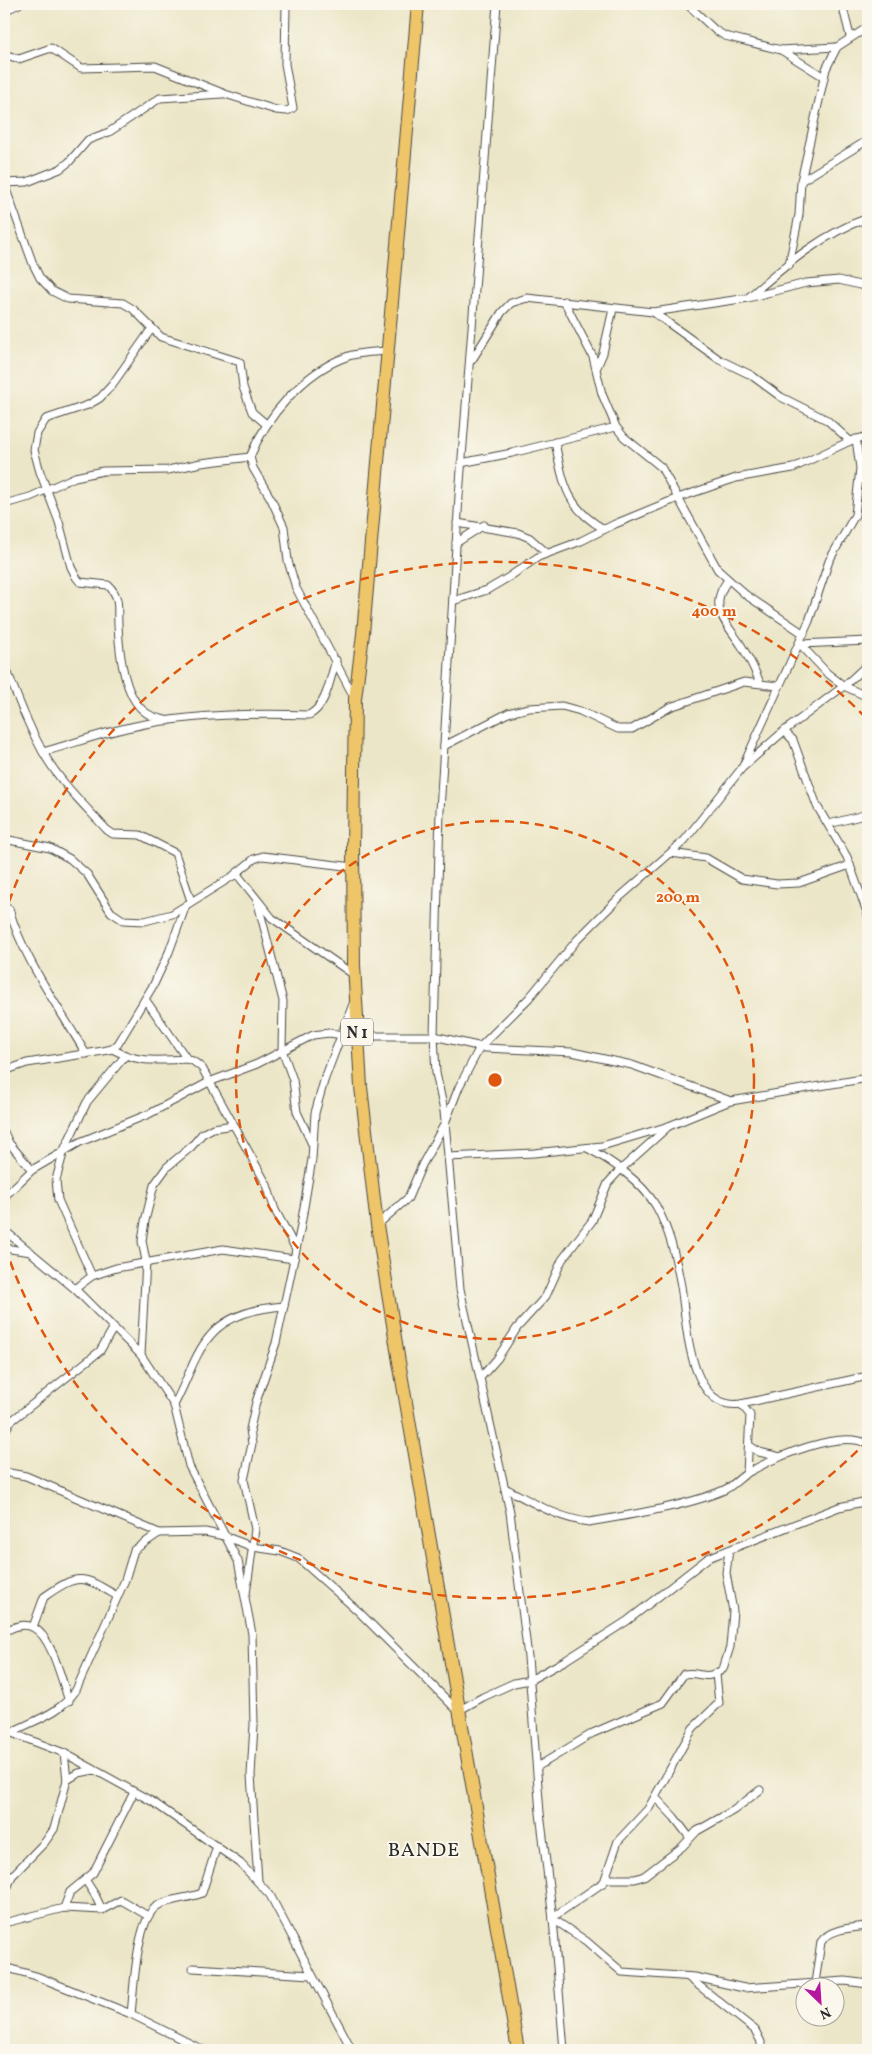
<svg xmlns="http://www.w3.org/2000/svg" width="872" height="2054" font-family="Vollkorn,serif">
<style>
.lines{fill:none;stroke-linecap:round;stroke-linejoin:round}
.street-casing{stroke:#484743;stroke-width:9}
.highway-casing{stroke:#484743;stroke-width:14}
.street{stroke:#fff;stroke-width:7}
.highway{stroke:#eec569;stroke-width:12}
.ring{fill:none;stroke:#df570e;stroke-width:2.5;stroke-dasharray:9 6}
.labels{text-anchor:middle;stroke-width:4;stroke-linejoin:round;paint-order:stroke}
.shield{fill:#fbf7ec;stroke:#696865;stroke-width:1}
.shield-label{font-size:16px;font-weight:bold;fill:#2b2b2b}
.quarter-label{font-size:20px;letter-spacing:1px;fill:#2b2b2b;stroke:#fbf7ec}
.centre{fill:#df570e;stroke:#fbf7ec;stroke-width:2.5}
.ring-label{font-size:15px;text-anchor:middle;font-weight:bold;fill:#df570e;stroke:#fbf7ec;stroke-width:4;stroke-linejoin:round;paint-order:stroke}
</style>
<rect width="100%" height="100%" fill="#fbf7ec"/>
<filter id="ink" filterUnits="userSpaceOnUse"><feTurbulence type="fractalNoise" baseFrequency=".02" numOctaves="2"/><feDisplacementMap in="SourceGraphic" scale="10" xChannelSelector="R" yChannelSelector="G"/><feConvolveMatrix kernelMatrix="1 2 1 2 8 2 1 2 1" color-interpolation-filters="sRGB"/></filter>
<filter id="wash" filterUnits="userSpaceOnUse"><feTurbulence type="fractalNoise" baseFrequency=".0096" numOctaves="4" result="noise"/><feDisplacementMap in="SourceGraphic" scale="20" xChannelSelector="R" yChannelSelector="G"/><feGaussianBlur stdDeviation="1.12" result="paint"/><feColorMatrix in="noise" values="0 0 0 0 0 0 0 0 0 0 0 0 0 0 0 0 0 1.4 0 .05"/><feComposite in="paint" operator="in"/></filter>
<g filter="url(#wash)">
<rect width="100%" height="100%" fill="#ece6c8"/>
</g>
<g filter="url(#ink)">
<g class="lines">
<defs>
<g id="street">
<polyline points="497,4 459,496 440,811 434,1036 436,1073 444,1111 460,1289 510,1512 528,1657 540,1813 553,1919 564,2050"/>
<polyline points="687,4 715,30 725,36 781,50 824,77"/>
<polyline points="842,4 850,36"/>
<polyline points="4,11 19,4"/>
<polyline points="781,50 837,47"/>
<polyline points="4,54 19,59 51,48 81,68 155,66 225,94 276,110 287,111 293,108 285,64 286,4"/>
<polyline points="801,181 868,140"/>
<polyline points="4,183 27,182 60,169 69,162 88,140 109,132 160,98 222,94"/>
<polyline points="4,184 33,264 40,278 52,291 68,299 123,303 133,309 161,337 240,362 243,387 252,412 266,424"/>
<polyline points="789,265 799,215 801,181 826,69 837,47 868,27"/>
<path d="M750,296C786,265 823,233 868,218"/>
<polyline points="564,301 593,357 602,394 616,427 624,437 661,467 718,570 746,595 804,634"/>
<polyline points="653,312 720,360 751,375 781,397 827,420 850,441"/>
<path d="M152,328L112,385L100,398L88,405L46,419L37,433L34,450L40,472L59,522L71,567L76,577L80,582L108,585C121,598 117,607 118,624C119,649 123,702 150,715C155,718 163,719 168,721"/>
<polyline points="472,360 502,312 511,303 527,298 653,312 748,298 806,283 839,280 868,287"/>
<polyline points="597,367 603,353 613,309"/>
<path d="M555,442C563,482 566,508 604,529"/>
<polyline points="461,463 512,453 616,427"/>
<polyline points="4,504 30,497 75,477 103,471 168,470 201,463 250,457"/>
<polyline points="457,523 518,533 530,538 547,553"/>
<polyline points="456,543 484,525"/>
<path d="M728,580C707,607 726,622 741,645C749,658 755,670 760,683"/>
<polyline points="453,601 487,590 509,577 538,557 581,541 615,524 678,498 736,478 793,468 850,441 868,436"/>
<polyline points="800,644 827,673 844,686 868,697"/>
<polyline points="800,644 868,641"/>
<path d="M4,663C17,696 29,729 47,759C63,785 86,807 107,830L113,834L140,835L175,853L191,901"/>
<path d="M353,695L296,588L288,561L284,527L271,499L253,468L250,457C266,417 304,372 346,357C358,352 375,352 388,351"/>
<polyline points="784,731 793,740 817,806 847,857 868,915"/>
<polyline points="444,746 508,713 529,708 562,706 580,711 618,729 632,729 670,707 744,682 778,686"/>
<path d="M43,752C72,744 101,733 131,727C188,714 250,713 309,715C327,706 330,678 336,660"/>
<polyline points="743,766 809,621 829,561 855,515 860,468 856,439"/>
<polyline points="829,824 868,814"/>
<polyline points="4,839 50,848 70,859 87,874 111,912 123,920 145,921 172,914 233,876 254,859 263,856 353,867"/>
<polyline points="671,853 706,858 742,879 777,884 799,883 850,865"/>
<polyline points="236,873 272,918 354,975"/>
<polyline points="257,900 283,1001 282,1050 293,1080 297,1112 312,1144"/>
<path d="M4,908L9,909C24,961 59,1007 86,1054"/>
<polyline points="145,999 187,1059"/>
<polyline points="357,1036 434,1036 486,1048 572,1052 632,1065 731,1101 868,1078"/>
<path d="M112,1049C141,1064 155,1060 187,1059L193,1061L202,1068L267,1185L275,1210L296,1249"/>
<polyline points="4,1071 27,1063 103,1051 112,1049 118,1044 154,984 169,952 186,905"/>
<polyline points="4,1132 9,1143 32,1170"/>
<path d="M587,1148C612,1161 642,1182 656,1206C670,1231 676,1259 681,1286C687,1322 688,1412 741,1404L868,1376"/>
<polyline points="448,1157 534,1153 602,1146 669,1126 730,1101"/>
<polyline points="4,1197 32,1170 80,1142 149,1114 209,1082 257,1064 313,1035 329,1033 343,1035"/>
<polyline points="377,1225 408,1198 422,1165 445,1123 459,1087 480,1047 529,998 577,940 621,896 684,841 742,768 784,731 844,686 868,664"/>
<polyline points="4,1230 75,1289 141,1355 174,1405 189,1466 238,1561 252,1634 254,1725 251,1775 258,1881"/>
<polyline points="4,1248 31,1252"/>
<polyline points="92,1276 58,1200 56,1180 64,1150 87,1102 125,1056"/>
<polyline points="75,1289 92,1276 116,1268 223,1249 294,1259"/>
<polyline points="141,1355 146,1261 142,1241 145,1221 154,1185 167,1167 191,1147 202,1134 213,1128 234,1125"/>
<polyline points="480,1378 497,1359 517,1328 546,1296 562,1260 592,1221 608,1183 620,1170 669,1126"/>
<polyline points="741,1404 750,1415 747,1473"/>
<path d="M174,1405C186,1384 194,1354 210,1336C227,1315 259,1308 284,1306"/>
<polyline points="4,1433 10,1422 100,1351 114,1327"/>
<polyline points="750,1446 759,1452 780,1457"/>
<polyline points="4,1472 26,1476 159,1533"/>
<path d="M505,1488C532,1502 559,1519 589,1522C630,1515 687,1506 724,1490C733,1486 740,1477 749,1472C776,1457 840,1429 868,1444"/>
<polyline points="246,1594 255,1529 244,1480 252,1444 250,1429 256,1402 276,1343 300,1231 312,1159 315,1113 324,1081 353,1004"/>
<path d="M33,1627L44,1597C79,1572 83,1576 117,1596"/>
<path d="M4,1632C13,1627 24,1622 34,1628C52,1637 62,1682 69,1701"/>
<polyline points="4,1730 64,1753 153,1802 240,1863 270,1895 352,2050"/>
<path d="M12,1732C35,1720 61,1713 76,1690L125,1580L134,1550L159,1533L205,1532L224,1536L253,1547L280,1551L298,1558L358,1611L458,1711L483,1697L514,1683L530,1680L566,1660L627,1621L708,1558L839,1507L868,1501"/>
<path d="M537,1767L593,1733L663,1703L684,1674C701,1671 705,1682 723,1669L730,1647L733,1611L726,1573L729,1550"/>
<polyline points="67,1780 79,1773 94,1770"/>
<polyline points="655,1797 674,1817 690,1838"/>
<polyline points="606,1879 635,1879 644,1876 682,1847 697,1831 734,1810 760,1790"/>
<polyline points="86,1881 95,1895 102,1910"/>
<polyline points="4,1896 12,1876 45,1842 54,1829 67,1780 64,1753"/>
<polyline points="64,1908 70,1892 93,1873 134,1792"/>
<polyline points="553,1917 604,1882 618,1841 648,1809 693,1728 719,1703 716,1674"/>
<polyline points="553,1919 586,1941 622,1972 695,1977 744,1988 845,1981 868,1984"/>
<polyline points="4,1923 64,1908 102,1910 121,1900 148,1916"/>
<polyline points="4,1967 36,1976 131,2014 203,2050"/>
<polyline points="193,1968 312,1975"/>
<polyline points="688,1977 755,2030 761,2042 761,2050"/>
<path d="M815,1983L821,1942C830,1928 853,1928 868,1926"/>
<path d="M131,2014C134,1989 136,1920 157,1906C170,1898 188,1899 202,1893L217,1846"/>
</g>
<polyline id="highway" points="418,4 363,634 355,699 353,849 354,965 361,1087 377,1225 399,1362 518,2050"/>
</defs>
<!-- street casing -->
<use href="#street" class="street-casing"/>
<!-- highway casing -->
<use href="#highway" class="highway-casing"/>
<!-- street -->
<use href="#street" class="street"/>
<!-- highway -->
<use href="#highway" class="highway"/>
</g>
</g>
<!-- distance rings -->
<g class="ring">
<circle cx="495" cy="1080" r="259"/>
<path d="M868 1440A518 518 0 0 1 4 1244M4 916A518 518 0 0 1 868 720"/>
</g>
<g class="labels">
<!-- shield labels -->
<rect class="shield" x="341" y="1018.5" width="32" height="27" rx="4"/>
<g class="shield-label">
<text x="357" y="1038">N 1</text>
</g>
<!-- quarter labels -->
<g class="quarter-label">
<text x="424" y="1856">BANDE</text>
</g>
</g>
<circle cx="495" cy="1080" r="8" class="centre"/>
<g class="ring-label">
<text x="714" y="616">400 m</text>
<text x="678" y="902">200 m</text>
</g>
<!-- margin -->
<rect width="872" height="2054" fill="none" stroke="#fbf7ec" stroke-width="20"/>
<!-- north arrow -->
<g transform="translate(820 2002) rotate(155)"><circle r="24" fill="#fbf7ec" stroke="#a8a59f"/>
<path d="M0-4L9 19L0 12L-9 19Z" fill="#b5179e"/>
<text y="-8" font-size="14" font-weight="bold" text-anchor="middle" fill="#2b2b2b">N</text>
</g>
</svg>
